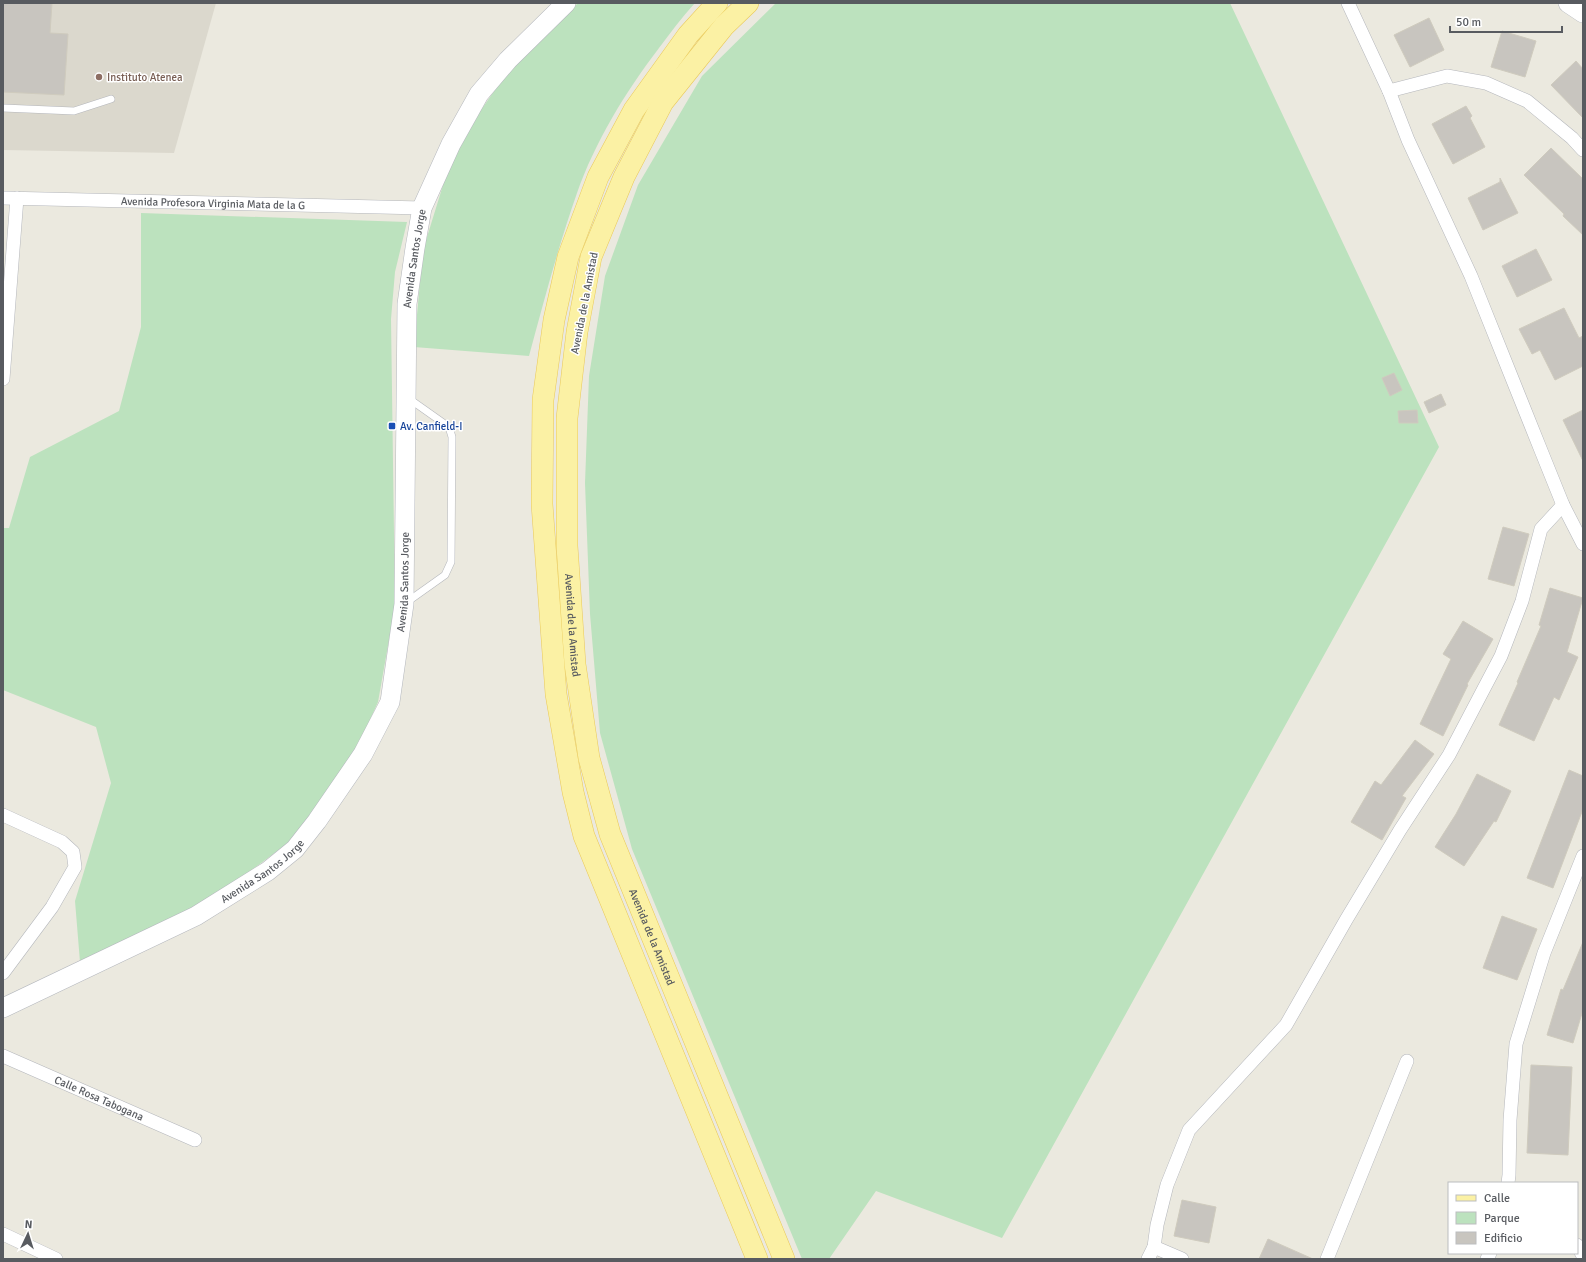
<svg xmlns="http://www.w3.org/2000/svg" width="1586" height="1262" font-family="Signika,sans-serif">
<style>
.education{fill:#dbd8cd}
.green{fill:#bce2be}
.building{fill:#c8c5bf;stroke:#cfcbbe}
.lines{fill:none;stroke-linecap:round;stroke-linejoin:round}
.lane-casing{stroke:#b5b7bc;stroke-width:8}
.street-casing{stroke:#b5b7bc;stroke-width:14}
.secondary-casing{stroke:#b5b8be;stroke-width:20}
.primary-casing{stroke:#eac959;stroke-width:22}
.lane{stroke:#fff;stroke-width:7}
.street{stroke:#fff;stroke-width:13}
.secondary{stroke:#fff;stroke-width:19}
.primary{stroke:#fbf1a4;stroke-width:21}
.education-dot{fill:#8d6e63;stroke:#fff;stroke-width:1.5}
.transit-dot{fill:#1a4fb4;stroke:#fff;stroke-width:1.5}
.labels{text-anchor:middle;stroke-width:3;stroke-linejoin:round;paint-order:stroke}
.education-label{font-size:11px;fill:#785e54;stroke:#fff;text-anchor:start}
.street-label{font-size:11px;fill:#585b60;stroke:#fff}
.transit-label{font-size:11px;fill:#164399;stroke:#fff;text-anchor:start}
</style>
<rect width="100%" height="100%" fill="#ebe9df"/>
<!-- education -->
<polygon class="education" points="3,3 216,3 174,153 3,150"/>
<!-- green -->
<g class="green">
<path d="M578,3H695C682,17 671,32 659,48C626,91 595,142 577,193C558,247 544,301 529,356L414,347L423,250L448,169L481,110L508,71Z"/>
<polygon points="776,3 1230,3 1439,447 1002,1238 876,1191 829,1259 802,1259 632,849 600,733 590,614 585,483 589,376 605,276 638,185 702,76"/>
<polygon points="141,213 407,222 395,272 391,319 395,606 378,702 357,749 303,832 218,895 80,962 75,901 111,783 96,727 3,690 3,528 9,528 30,457 119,411 141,327"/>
</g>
<!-- building -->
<g class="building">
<polygon points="3,3 52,3 50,33 68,34 64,95 3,92"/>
<polygon points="1429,18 1444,50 1410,67 1394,35"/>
<polygon points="1502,31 1536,41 1525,77 1491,67"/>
<polygon points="1576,61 1583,69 1583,118 1551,85"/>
<polygon points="1466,106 1472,116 1470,118 1485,147 1453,164 1432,124"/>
<polygon points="1551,148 1583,179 1583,235 1563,216 1564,214 1524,175"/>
<polygon points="1500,178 1518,213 1483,230 1468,198 1500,182"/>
<polygon points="1536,249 1552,280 1517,297 1502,266"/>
<polygon points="1564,308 1579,338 1583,336 1583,366 1555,380 1540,350 1532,354 1519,329"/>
<polygon points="1394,373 1402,390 1390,396 1382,378"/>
<polygon points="1441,394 1446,405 1429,413 1424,402"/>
<polygon points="1417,410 1418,423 1399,423 1398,411"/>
<polygon points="1583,410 1583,461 1563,420"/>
<polygon points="1503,527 1529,534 1514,586 1488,579"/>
<polygon points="1550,588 1583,598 1567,652 1578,657 1559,700 1554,697 1534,741 1499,725 1518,683 1517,682 1541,626 1539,625"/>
<polygon points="1463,621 1493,639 1467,684 1468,685 1443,736 1420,724 1451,659 1443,654"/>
<polygon points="1415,740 1434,754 1402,796 1406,798 1382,840 1351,822 1375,781 1381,785"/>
<polygon points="1569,770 1583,776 1583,809 1553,888 1527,878"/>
<polygon points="1477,774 1511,791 1496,822 1494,821 1464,866 1435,847 1456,814"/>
<polygon points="1502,916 1537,929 1517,980 1483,968"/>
<polygon points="1583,942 1583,1010 1573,1043 1547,1035 1561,989 1563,990"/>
<polygon points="1531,1065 1572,1067 1568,1155 1527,1153"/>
<polygon points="1182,1200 1216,1207 1209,1243 1174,1236"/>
<polygon points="1268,1239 1313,1259 1259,1259"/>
</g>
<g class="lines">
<defs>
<g id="lane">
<polyline points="3,108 74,111 111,99"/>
<polyline points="407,602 445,575 451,562 452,437 449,427 408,398"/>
</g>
<g id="street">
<polyline points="1348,3 1389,91 1408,140 1471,276 1542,453 1563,505 1583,544"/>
<polyline points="1389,91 1447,76 1486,83 1527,101 1572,138 1583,150"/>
<path id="s1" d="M3,198L422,208"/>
<polyline points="3,379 17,198"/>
<polyline points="3,815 62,842 73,852 75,867 52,907 3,973"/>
<path id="s2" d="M3,1056L195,1140"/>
<polyline points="1508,1183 1509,1175 1510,1120 1516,1044 1544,953 1583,856"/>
<polyline points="3,1234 56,1259"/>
<polyline points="1577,1245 1583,1256"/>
<polyline points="1154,1247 1182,1259"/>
<polyline points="1148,1259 1154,1247 1157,1225 1167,1185 1189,1130 1286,1025 1346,920 1400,830 1449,755 1501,656 1522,601 1541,529 1563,505"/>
<polyline points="1327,1259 1407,1061"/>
<polyline points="1487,1259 1490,1253"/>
</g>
<g id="secondary">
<polyline points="1568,3 1583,13"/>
<path id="s3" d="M3,1008L196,916L268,871L295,849L317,821L363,754L390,702L404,604L407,304L415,248L422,208L451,144L479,94L508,60L566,3"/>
</g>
<g id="primary">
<polyline points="717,3 688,35 634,110 598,177 568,257 554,320 543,400 542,504 556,694 573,792 584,836 757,1259"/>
<path id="s4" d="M748,3L724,26L663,102L624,177L591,257L577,332L567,418V546L575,664L589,758L610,834L784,1259"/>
</g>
</defs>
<!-- lane casing -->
<use href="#lane" class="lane-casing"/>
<!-- street casing -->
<use href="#street" class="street-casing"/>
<!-- secondary casing -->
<use href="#secondary" class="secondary-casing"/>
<!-- primary casing -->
<use href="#primary" class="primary-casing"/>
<!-- lane -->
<use href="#lane" class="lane"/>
<!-- street -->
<use href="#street" class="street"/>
<!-- secondary -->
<use href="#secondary" class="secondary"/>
<!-- primary -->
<use href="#primary" class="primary"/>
</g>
<!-- markers -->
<circle class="education-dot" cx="99" cy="77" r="4"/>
<rect class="transit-dot" x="388" y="422" width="8" height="8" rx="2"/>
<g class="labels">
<!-- education labels -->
<g class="education-label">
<text x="107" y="81">Instituto Atenea</text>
</g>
<!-- street labels -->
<g class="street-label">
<text dy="4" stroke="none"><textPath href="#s1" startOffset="210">Avenida Profesora Virginia Mata de la G</textPath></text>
<text dy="4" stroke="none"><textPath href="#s3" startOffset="954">Avenida Santos Jorge</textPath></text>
<text transform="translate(584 303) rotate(-79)" y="4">Avenida de la Amistad</text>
<text dy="4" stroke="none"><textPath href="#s3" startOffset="630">Avenida Santos Jorge</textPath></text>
<text dy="4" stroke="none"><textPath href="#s4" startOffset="672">Avenida de la Amistad</textPath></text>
<text dy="4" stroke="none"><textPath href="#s3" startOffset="294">Avenida Santos Jorge</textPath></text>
<text dy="4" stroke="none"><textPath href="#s4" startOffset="996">Avenida de la Amistad</textPath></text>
<text dy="4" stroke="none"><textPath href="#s2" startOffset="105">Calle Rosa Tabogana</textPath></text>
</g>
<!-- transit labels -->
<g class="transit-label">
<text x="400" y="430">Av. Canfield-I</text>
</g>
</g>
<!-- border -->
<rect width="1586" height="1262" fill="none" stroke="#585b60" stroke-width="8"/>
<!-- legend -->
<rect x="1448" y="1182" width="130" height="72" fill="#ffffff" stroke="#bcbdbf"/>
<rect x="1456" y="1195" width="20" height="6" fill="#fbf1a4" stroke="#bcbdbf"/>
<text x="1484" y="1202" font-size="12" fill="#585b60">Calle</text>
<rect x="1456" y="1212" width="20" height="12" fill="#bce2be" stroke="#bcbdbf"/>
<text x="1484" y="1222" font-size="12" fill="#585b60">Parque</text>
<rect x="1456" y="1232" width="20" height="12" fill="#c8c5bf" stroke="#bcbdbf"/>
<text x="1484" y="1242" font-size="12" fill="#585b60">Edificio</text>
<!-- north arrow -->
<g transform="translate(28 1234) rotate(4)" stroke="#ffffff" stroke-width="3" paint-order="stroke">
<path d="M0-3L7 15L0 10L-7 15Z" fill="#585b60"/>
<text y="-6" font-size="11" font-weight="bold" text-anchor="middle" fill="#585b60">N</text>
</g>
<!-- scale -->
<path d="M1450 26v6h112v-6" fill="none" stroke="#585b60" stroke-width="2"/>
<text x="1456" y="26" font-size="12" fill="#585b60" stroke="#ffffff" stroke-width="3" paint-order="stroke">50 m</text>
</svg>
